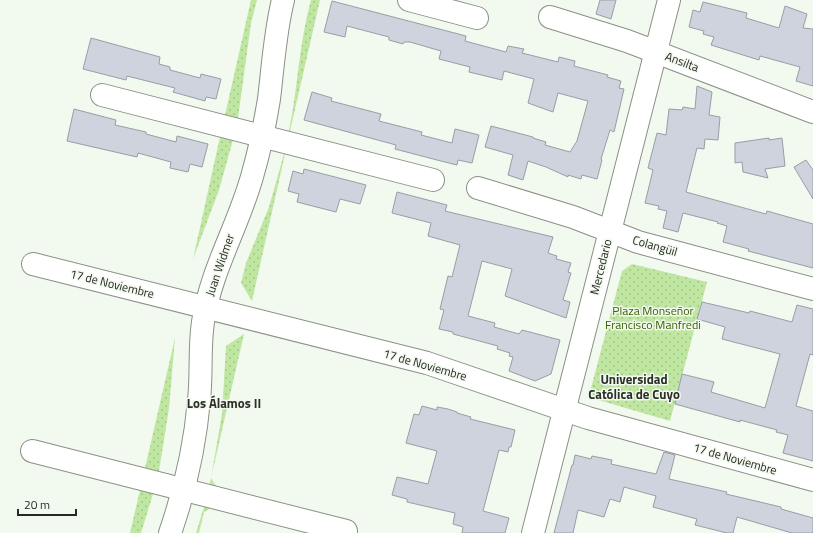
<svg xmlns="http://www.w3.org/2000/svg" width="813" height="533" font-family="'Titillium Web',sans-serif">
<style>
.park{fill:url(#park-dots)}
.building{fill:#ced3de;stroke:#989da7}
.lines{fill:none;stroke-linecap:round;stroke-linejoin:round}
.minor-casing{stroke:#8a9087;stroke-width:24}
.minor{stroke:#fff;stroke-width:22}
.labels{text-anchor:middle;stroke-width:3;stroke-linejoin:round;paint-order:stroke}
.street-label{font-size:12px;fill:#262925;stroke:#f2f9ee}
.park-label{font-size:12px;fill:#386104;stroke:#f2f9ee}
.neighbourhood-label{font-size:13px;font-weight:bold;fill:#2c3028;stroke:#f2f9ee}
</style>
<defs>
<pattern id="park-dots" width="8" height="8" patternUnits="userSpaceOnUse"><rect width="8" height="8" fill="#c0e7a2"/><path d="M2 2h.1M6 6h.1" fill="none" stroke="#a5c68b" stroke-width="1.8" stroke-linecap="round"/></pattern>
</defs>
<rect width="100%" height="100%" fill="#f2f9ee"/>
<!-- park -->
<g class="park">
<polygon points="251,0 257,0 251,23 238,118 225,115"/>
<path d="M311,0H320L290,131H289C298,87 299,43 311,0Z"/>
<polygon points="220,137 233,140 219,190 193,259"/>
<polygon points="284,154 285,154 252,301 241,283 246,263 269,207"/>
<polygon points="632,264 707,282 670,421 595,399 590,392 622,271"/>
<polygon points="244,334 211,478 216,486 210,484 222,414 226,346"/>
<polygon points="175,338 169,408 159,471 145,468"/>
<polygon points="140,490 153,494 141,533 130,533"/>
<polygon points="204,507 211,508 204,512 199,533 196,533"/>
</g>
<!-- building -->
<g class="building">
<polygon points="600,0 616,0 611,19 596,14"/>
<polygon points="332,1 466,36 465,41 506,52 508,46 524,49 522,53 558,62 559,57 575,61 574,66 608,75 607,77 621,81 619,88 624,89 614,132 610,130 601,159 602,160 597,179 582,175 581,179 568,175 568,177 546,167 528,161 523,180 508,175 513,155 485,147 491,126 533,137 533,138 546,142 545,145 570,152 577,141 588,101 558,93 553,112 528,103 534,79 504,71 502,80 469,72 470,67 439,59 441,51 410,42 404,42 403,44 389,40 389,37 347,26 345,37 324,32"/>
<polygon points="703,2 747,13 746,18 779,28 785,6 807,14 803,28 813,29 813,86 796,81 800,67 760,56 759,60 711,45 714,37 703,34 704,31 689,27 693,10 700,12"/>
<polygon points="91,38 160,57 159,64 170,67 170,70 200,78 201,74 221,79 216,99 206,97 205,101 173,92 175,88 127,76 126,80 83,69"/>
<polygon points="697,86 712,92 709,115 720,117 718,140 705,139 704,149 697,148 686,192 766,214 767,211 813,224 813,268 748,251 749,249 723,242 727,226 717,223 718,222 683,213 678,232 663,228 667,211 658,209 659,206 645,203 653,170 648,168 657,133 666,135 669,109 682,110 683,107 695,109"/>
<polygon points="312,92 332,98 331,101 381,114 379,121 422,132 421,135 452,143 455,129 479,135 472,163 458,160 457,165 437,160 395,149 396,145 304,120"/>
<polygon points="74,109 116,120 115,125 146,132 146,134 176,142 177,136 208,144 202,167 190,164 188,172 170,168 171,162 138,153 137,157 67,141"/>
<polygon points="769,138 769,140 782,138 785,166 765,169 768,178 743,172 742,162 735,163 735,143"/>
<polygon points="806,160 813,170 813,199 794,167"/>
<polygon points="304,169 366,185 360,204 340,199 336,212 297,202 299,194 288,191 293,171 303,174"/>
<polygon points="397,192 447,205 445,211 553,237 548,253 557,256 556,259 571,263 568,272 571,273 563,300 570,302 566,318 505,296 512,269 482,261 468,316 495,323 494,327 519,334 522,330 560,340 551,374 535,381 509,371 513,357 509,356 510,353 497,349 498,346 453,334 453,332 439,329 444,310 440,309 448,276 452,277 460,245 428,236 431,223 392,213"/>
<polygon points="702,302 749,313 750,311 792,322 797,305 813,309 813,355 810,354 796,406 813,411 813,461 783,453 788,435 776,432 777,430 740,420 740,422 675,404 682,374 714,382 711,392 765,408 780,354 722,339 725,327 697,319"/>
<polygon points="422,406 437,410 437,407 448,409 457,412 457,413 471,417 470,419 515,430 511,447 509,447 508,452 499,450 483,511 509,518 505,533 462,533 463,527 453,524 455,513 407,502 407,499 392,495 397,477 428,484 437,451 406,443 414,414 419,415"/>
<polygon points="664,452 675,455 669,479 727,492 726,494 781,507 781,509 813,518 813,533 792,533 737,517 733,533 727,533 695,525 697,519 653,507 656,496 624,487 620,502 610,499 604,517 578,510 573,533 554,533 572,465 573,465 575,455 591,459 592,456 612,460 611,464 656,474"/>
</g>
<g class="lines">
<defs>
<g id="minor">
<polyline points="409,0 477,18"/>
<polyline points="550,17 627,41 813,112"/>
<polyline points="102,95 433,180"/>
<polyline points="478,188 573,217 638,242 813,289"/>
<polyline points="33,264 427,363 588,418 813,480"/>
<polyline points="32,451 346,531"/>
<path d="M170,533C185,490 195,446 199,400C202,374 199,348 203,322C211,269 240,223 253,173C260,149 265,123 269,99C273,66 275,32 283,0"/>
<polyline points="533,533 669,0"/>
</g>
</defs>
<!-- minor casing -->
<use href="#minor" class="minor-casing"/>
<!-- minor -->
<use href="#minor" class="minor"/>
</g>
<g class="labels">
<!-- street labels -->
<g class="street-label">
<text transform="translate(682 62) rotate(21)" y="4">Ansilta</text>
<text transform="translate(655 246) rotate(16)" y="4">Colangüil</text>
<text transform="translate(220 265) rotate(-71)" y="4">Juan Widmer</text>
<text transform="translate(601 267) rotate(-76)" y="4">Mercedario</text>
<text transform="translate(112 284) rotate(14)" y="4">17 de Noviembre</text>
<text transform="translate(425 365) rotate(16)" y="4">17 de Noviembre</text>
<text transform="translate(735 459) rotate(16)" y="4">17 de Noviembre</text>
</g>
<!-- park labels -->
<g class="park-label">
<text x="653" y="315">Plaza Monseñor<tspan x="653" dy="14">Francisco Manfredi</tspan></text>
</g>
<!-- neighbourhood labels -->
<g class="neighbourhood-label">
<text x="634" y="384">Universidad<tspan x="634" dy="15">Católica de Cuyo</tspan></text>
<text x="224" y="408">Los Álamos II</text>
</g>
</g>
<!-- scale -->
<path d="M18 509v6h58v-6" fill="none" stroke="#262925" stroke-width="2"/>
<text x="24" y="509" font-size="12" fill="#262925" stroke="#f2f9ee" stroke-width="3" paint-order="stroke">20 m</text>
</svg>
